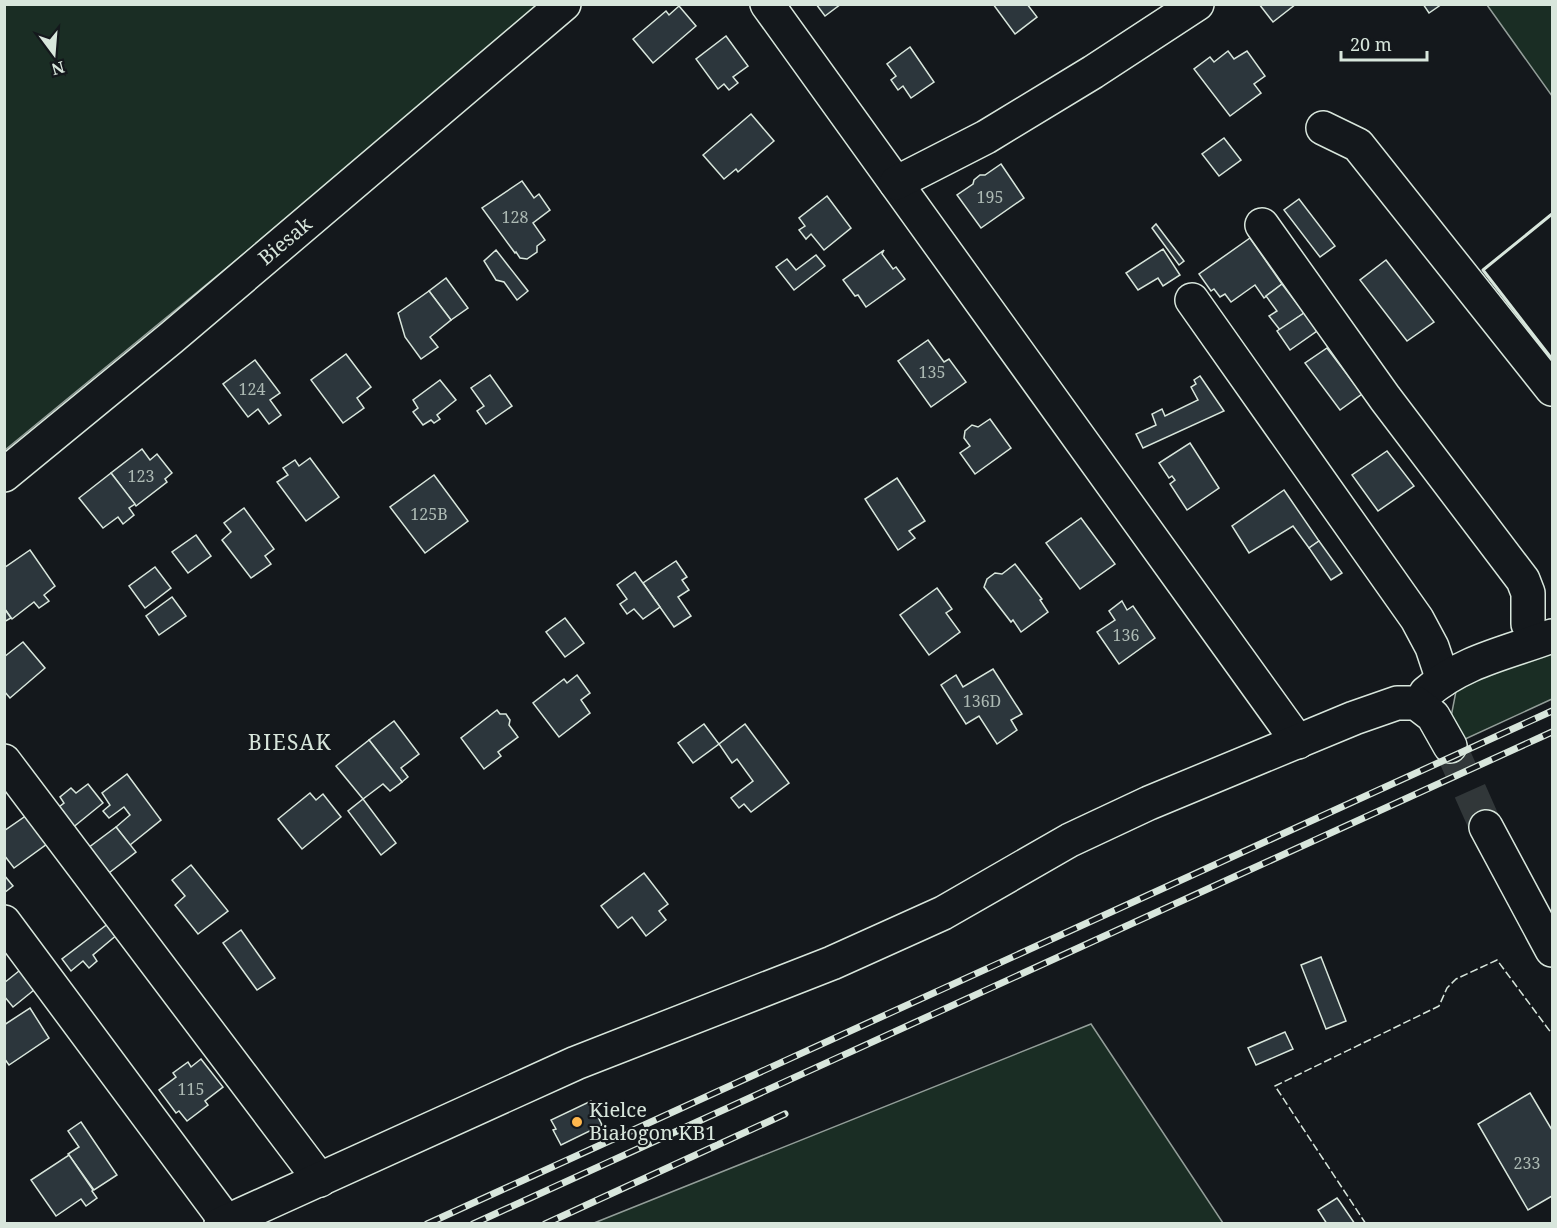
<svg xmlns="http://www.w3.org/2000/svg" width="1557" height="1228" font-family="'Noto Serif',serif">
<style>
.green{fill:#1a2d24;stroke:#939e99;stroke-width:1.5}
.building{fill:#2c363c;stroke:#d8e6dc;stroke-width:1.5}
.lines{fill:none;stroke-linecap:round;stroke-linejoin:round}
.minor-tunnel{stroke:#313739;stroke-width:33;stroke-dasharray:33 16;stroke-linecap:butt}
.minor-casing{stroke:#d8e6dc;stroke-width:36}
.minor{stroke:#14181c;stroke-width:33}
.rail-casing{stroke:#d8e6dc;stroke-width:7}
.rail{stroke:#14181c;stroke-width:4.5;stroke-dasharray:14;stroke-linecap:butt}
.fence{stroke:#d8e6dc;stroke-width:1.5;stroke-dasharray:8 3;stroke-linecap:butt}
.wall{stroke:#d8e6dc;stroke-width:3}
.poi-dot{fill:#ffb74d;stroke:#14181c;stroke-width:2}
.labels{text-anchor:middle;stroke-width:4.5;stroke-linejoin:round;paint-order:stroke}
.number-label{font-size:16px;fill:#adbab4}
.street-label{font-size:20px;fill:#d8e6dc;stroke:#14181c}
.poi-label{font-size:20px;fill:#d8e6dc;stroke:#14181c;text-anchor:start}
.neighbourhood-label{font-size:21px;letter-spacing:1.5px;fill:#d8e6dc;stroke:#14181c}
</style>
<rect width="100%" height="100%" fill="#14181c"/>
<!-- green -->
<g class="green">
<polygon points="5,5 541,5 229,266 5,450"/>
<polygon points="1487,5 1552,5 1552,96"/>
<polygon points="1552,643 1552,699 1450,746 1451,717 1457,686"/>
<polygon points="1091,1024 1223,1223 594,1223"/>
</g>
<!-- building -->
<g class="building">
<polygon points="816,4 841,4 825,16"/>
<polygon points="993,4 1027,4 1037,17 1015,34"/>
<polygon points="1259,4 1296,4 1273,22"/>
<polygon points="1423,4 1442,4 1429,13"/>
<polygon points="679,6 696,26 653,63 633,39 666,11 669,15"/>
<polygon points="726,36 748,66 733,77 738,83 729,90 724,84 718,89 696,59"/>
<polygon points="910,47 934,82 911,98 903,86 898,90 891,80 896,76 887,64"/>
<polygon points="1228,51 1234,59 1247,51 1265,76 1254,84 1261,93 1230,116 1194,69 1210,57 1214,62"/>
<polygon points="751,114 774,141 738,172 736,169 724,179 703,155"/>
<polygon points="1224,138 1241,160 1219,176 1202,154"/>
<polygon points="1001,164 1024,198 981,228 957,195 973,184 974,180 980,175 985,175"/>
<polygon points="522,181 534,198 539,194 550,210 533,223 545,240 537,246 537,252 527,259 520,258 516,252 515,253 482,208"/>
<polygon points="827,196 851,228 824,250 811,234 806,239 799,230 805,226 799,218"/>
<polygon points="1299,199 1335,246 1320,257 1284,210"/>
<polygon points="1156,224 1184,261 1179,265 1152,228"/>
<polygon points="1250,238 1282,284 1264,298 1255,285 1231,302 1225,294 1220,297 1214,289 1211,291 1199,274"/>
<polygon points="1163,249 1180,275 1163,286 1158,278 1138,290 1126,273"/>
<polygon points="496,250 528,291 517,300 504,282 496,280 484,261"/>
<polygon points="884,250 882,254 893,269 896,267 905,279 866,307 858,295 855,296 843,280"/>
<polygon points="816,255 825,266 794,290 776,267 787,259 796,270"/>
<polygon points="1386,260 1434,322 1407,341 1360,280"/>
<polygon points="446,278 468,308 451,320 429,291"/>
<polygon points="1282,284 1304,313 1280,330 1269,316 1277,311 1266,296"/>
<polygon points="429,291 451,320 430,337 438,347 421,359 405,337 398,313"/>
<polygon points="1304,313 1317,331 1290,350 1277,331"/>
<polygon points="928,340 944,362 949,359 966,382 931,407 898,361"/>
<polygon points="1327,348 1362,394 1340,410 1305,363"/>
<polygon points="346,354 371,387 357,398 364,408 343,423 311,380"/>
<polygon points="255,360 280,393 270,400 281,415 269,424 258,409 248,417 223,384"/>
<polygon points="490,375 512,406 486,424 477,411 484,406 471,388"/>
<polygon points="1200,376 1224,411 1143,448 1136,434 1156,425 1152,414 1162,409 1165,416 1198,400 1191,387 1196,384 1194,380"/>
<polygon points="440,380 456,400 437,415 440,419 434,423 431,420 423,425 413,412 418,408 413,400"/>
<polygon points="990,419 1011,448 975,474 960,453 970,446 964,438 965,431 972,425 978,427"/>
<polygon points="1190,443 1219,488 1187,510 1170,484 1175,480 1172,476 1169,478 1159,463"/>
<polygon points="142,449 150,460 157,454 172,473 165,479 167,482 136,506 111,473"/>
<polygon points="1387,451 1414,486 1378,511 1352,475"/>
<polygon points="310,458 339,497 306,521 277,482 288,475 283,468 295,460 299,466"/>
<polygon points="111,473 135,504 129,508 134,515 123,524 118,517 103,528 79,498"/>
<polygon points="434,475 468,521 425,553 390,507"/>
<polygon points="897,478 925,521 909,531 915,538 898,550 865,499"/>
<polygon points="1284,490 1319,541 1309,548 1293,526 1249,553 1232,526"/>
<polygon points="244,508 274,549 265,556 271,564 251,578 222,540 231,532 224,523"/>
<polygon points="1081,518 1115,564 1080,589 1046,543"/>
<polygon points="196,535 211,556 188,573 172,552"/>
<polygon points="1319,541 1342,573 1331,580 1309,548"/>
<polygon points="30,550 55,586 44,595 49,601 39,608 34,602 12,619 4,608 4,568"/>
<polygon points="676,561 687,577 682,580 689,590 678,597 691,616 674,627 643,583"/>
<polygon points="1015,564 1042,599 1040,600 1048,612 1021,632 1013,620 1011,622 984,587 987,579 995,573 1002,574"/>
<polygon points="155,567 171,588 145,608 129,586"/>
<polygon points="635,572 660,607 643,619 634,609 627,614 620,604 627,599 617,585"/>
<polygon points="937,588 952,609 946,613 960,632 929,655 900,615"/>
<polygon points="172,597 186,616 159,635 146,616"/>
<polygon points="1122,601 1127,610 1133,606 1155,638 1119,664 1097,632 1115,620 1109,611"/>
<polygon points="4,608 11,618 4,622"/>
<polygon points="565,618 584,643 565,657 546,632"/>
<polygon points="23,642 45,668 10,698 4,691 4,657"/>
<polygon points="993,669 1022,714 1011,720 1017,730 997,744 979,716 966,724 941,685 956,675 963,687"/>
<polygon points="577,675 590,693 581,700 590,713 559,737 533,703 564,679 567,683"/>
<polygon points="497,710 500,714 506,714 510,720 509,725 518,737 498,752 501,756 484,769 461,738"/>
<polygon points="394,721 419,754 401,768 408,777 402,782 369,740"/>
<polygon points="704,724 719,744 693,763 678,743"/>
<polygon points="745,724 789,783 751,812 744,804 739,808 731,798 753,781 737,759 732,763 719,744"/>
<polygon points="369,740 402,782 390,791 383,784 363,799 336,766"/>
<polygon points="127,774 161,820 130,845 116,827 130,815 124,807 109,818 103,811 110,805 102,793"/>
<polygon points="88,784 103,803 71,829 55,810 64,803 60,797 71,788 76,793"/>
<polygon points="310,793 316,800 323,794 341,817 302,849 278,819"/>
<polygon points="363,799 396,843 381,855 348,811"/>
<polygon points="30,813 51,841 14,868 4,855 4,831"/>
<polygon points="116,827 136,852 105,876 88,848"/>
<polygon points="191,865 228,911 198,934 175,905 185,896 172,880"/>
<polygon points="644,873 668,904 659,911 666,920 646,936 632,917 618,928 601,906"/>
<polygon points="4,875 13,886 4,893"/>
<polygon points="109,923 118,934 93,955 97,961 89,968 83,961 71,971 62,959"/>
<polygon points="241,930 275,978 257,990 223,943"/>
<polygon points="1321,957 1346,1021 1326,1029 1301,965"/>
<polygon points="24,967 39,986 13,1007 4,996 4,983"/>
<polygon points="30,1008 49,1038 9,1065 4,1058 4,1025"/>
<polygon points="1285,1032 1293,1049 1256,1065 1248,1048"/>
<polygon points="201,1059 223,1087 205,1101 208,1105 187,1121 179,1111 176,1113 159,1090 176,1077 173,1073 188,1062 191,1067"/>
<polygon points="1530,1093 1552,1130 1552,1196 1528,1210 1478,1124"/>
<polygon points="591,1101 594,1108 591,1109 592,1112 595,1111 602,1125 561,1145 553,1130 556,1129 551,1120"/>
<polygon points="81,1122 117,1175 94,1190 68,1154 79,1147 68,1131"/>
<polygon points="69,1155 93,1190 92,1191 97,1198 86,1206 81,1199 56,1216 31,1180"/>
<polygon points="1337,1198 1340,1202 1355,1224 1327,1224 1318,1210"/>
</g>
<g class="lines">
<!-- minor-tunnel -->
<polyline class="minor-tunnel" points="1450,746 1486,827"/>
<defs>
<g id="minor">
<polyline points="767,4 1298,742"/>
<polyline points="1323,128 1358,145 1552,389"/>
<polyline points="896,183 986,137 1093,72 1197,4"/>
<polyline points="1262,225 1385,398 1523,580 1528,593 1528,624"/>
<polyline points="1192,300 1417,619 1432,647 1443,680"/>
<polyline points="4,475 171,338 564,4"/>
<path d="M1426,693C1462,661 1510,652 1552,636"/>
<polyline points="4,761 320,1180"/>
<polyline points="1486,827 1552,950"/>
<polyline points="4,922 226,1221"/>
<polyline points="221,1224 576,1063 832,963 943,913 1070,840 1149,803 1354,718 1397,703 1416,703 1433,716 1450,746"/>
</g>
</defs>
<!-- minor casing -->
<use href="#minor" class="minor-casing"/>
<!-- minor -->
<use href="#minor" class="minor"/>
<defs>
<g id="rail">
<polyline points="427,1224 1552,711"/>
<polyline points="473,1224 1552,732"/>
<polyline points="545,1224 785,1114"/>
</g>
</defs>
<!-- rail casing -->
<use href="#rail" class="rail-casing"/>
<!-- rail -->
<use href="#rail" class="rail"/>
<!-- fence -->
<polyline class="fence" points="1366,1224 1275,1086 1439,1006 1447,988 1456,979 1497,960 1552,1034"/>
<!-- wall -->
<polyline class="wall" points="1552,214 1483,270 1552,359"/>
</g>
<!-- markers -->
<circle class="poi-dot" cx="577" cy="1122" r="6"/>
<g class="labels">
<!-- number labels -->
<g class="number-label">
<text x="990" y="203">195</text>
<text x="515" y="223">128</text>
<text x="932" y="378">135</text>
<text x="252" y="395">124</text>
<text x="141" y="482">123</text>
<text x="429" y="520">125B</text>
<text x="1126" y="641">136</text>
<text x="982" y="707">136D</text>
<text x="191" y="1095">115</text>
<text x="1527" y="1169">233</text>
</g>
<!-- street labels -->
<g class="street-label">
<text transform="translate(285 241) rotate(-40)" y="7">Biesak</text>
</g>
<!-- poi labels -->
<g class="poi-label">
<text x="589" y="1117">Kielce<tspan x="589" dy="23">Białogon KB1</tspan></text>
</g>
<!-- neighbourhood labels -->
<g class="neighbourhood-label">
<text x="290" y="750">BIESAK</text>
</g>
</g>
<!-- border -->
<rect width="1557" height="1228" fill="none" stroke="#d8e6dc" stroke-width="12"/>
<!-- north arrow -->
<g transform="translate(54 54) rotate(164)" stroke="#14181c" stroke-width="4.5" paint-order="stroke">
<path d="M0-4.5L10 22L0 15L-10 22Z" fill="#d8e6dc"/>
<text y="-9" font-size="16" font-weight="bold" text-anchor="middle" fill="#d8e6dc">N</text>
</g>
<!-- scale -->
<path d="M1341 51v9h86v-9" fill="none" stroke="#d8e6dc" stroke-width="3"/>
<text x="1350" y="51" font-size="18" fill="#d8e6dc" stroke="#14181c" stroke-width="4.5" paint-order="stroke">20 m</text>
</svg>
